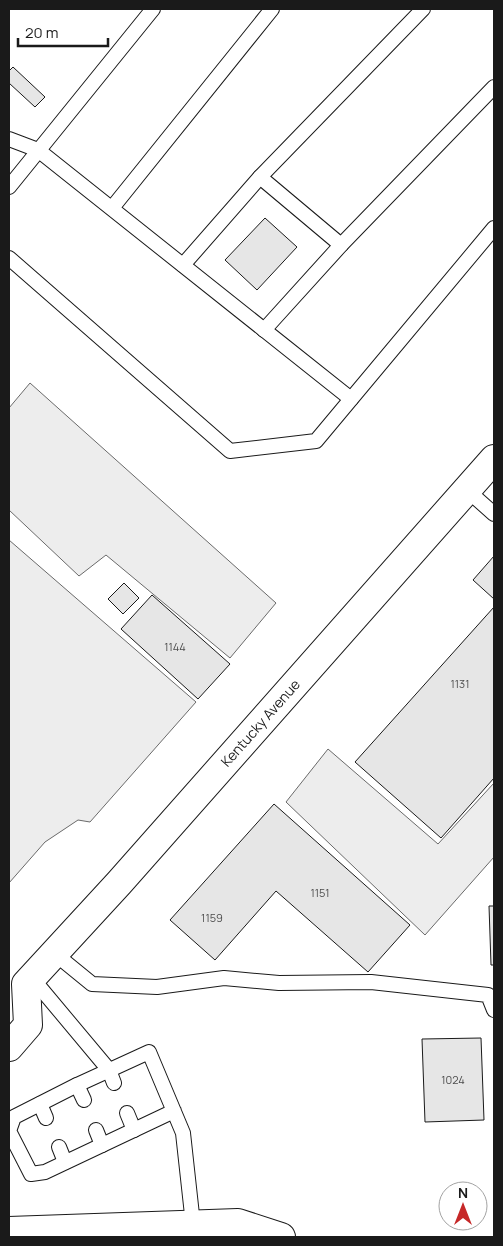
<svg xmlns="http://www.w3.org/2000/svg" width="503" height="1246" font-family="Manrope,sans-serif">
<style>
.parking{fill:#ededed;stroke:#6a6a6a}
.building{fill:#e6e6e6;stroke:#1a1a1a}
.lines{fill:none;stroke-linecap:round;stroke-linejoin:round}
.lane-casing{stroke:#1a1a1a;stroke-width:16}
.secondary-casing{stroke:#1a1a1a;stroke-width:30}
.primary-casing{stroke:#1a1a1a;stroke-width:30}
.lane{stroke:#fff;stroke-width:14}
.secondary{stroke:#fff;stroke-width:28}
.primary{stroke:#fff;stroke-width:28}
.labels{text-anchor:middle;stroke-width:4;stroke-linejoin:round;paint-order:stroke}
.number-label{font-size:11px;fill:#4d4d4d}
.street-label{font-size:14px;fill:#1a1a1a;stroke:#fff}
</style>
<rect width="100%" height="100%" fill="#fff"/>
<!-- parking -->
<g class="parking">
<polygon points="30,383 276,603 230,658 106,555 79,576 9,510 9,408"/>
<polygon points="9,540 196,702 90,822 78,820 45,842 9,883"/>
<polygon points="328,749 438,844 494,783 494,857 425,935 286,802"/>
</g>
<!-- building -->
<g class="building">
<polygon points="13,67 45,97 35,107 9,83 9,71"/>
<polygon points="265,218 297,247 257,290 225,260"/>
<polygon points="494,556 494,599 473,580"/>
<polygon points="124,583 139,598 123,614 108,599"/>
<polygon points="152,595 230,664 198,699 121,629"/>
<polygon points="494,607 494,778 441,838 355,762"/>
<polygon points="274,804 410,925 368,972 276,891 215,960 170,920"/>
<polygon points="489,906 494,906 494,965 491,965"/>
<polygon points="481,1038 484,1120 425,1122 422,1039"/>
</g>
<g class="lines">
<defs>
<g id="lane">
<polyline points="9,139 38,150 351,399"/>
<polyline points="260,177 423,9"/>
<polyline points="9,187 153,9"/>
<polyline points="112,208 272,9"/>
<polyline points="341,245 494,87"/>
<polyline points="9,258 230,451 316,441 494,228"/>
<polyline points="183,265 260,177 341,245 264,330"/>
<polyline points="467,490 494,514"/>
<polyline points="54,953 92,984 157,987 224,978 279,983 371,982 488,995 494,1010"/>
<polyline points="32,978 109,1070 114,1083"/>
<polyline points="77,1085 84,1100"/>
<polyline points="40,1104 46,1118"/>
<polyline points="174,1111 45,1172 31,1174 9,1131 14,1117 77,1085 149,1052 183,1133 193,1224"/>
<polyline points="127,1113 134,1130"/>
<polyline points="96,1130 102,1145"/>
<polyline points="59,1147 65,1162"/>
</g>
<polyline id="secondary" points="9,1231 238,1223 281,1237"/>
<g id="primary">
<path id="s1" d="M9,1047L28,1025L26,984L119,883L494,459"/>
</g>
</defs>
<!-- lane casing -->
<use href="#lane" class="lane-casing"/>
<!-- secondary casing -->
<use href="#secondary" class="secondary-casing"/>
<!-- primary casing -->
<use href="#primary" class="primary-casing"/>
<!-- lane -->
<use href="#lane" class="lane"/>
<!-- secondary -->
<use href="#secondary" class="secondary"/>
<!-- primary -->
<use href="#primary" class="primary"/>
</g>
<g class="labels">
<!-- number labels -->
<g class="number-label">
<text x="175" y="651">1144</text>
<text x="460" y="688">1131</text>
<text x="320" y="897">1151</text>
<text x="212" y="922">1159</text>
<text x="453" y="1084">1024</text>
</g>
<!-- street labels -->
<g class="street-label">
<text dy="5" stroke="none"><textPath href="#s1" startOffset="421">Kentucky Avenue</textPath></text>
</g>
</g>
<!-- border -->
<rect width="503" height="1246" fill="none" stroke="#1a1a1a" stroke-width="20"/>
<!-- north arrow -->
<g transform="translate(463 1206)"><circle r="24" fill="#ffffff" stroke="#a3a3a3"/>
<path d="M0-4L9 19L0 12L-9 19Z" fill="#c62828"/>
<text y="-8" font-size="14" font-weight="bold" text-anchor="middle" fill="#1a1a1a">N</text>
</g>
<!-- scale -->
<path d="M18 38v8h90v-8" fill="none" stroke="#1a1a1a" stroke-width="2.5"/>
<text x="25" y="38" font-size="15" fill="#1a1a1a" stroke="#ffffff" stroke-width="4" paint-order="stroke">20 m</text>
</svg>
